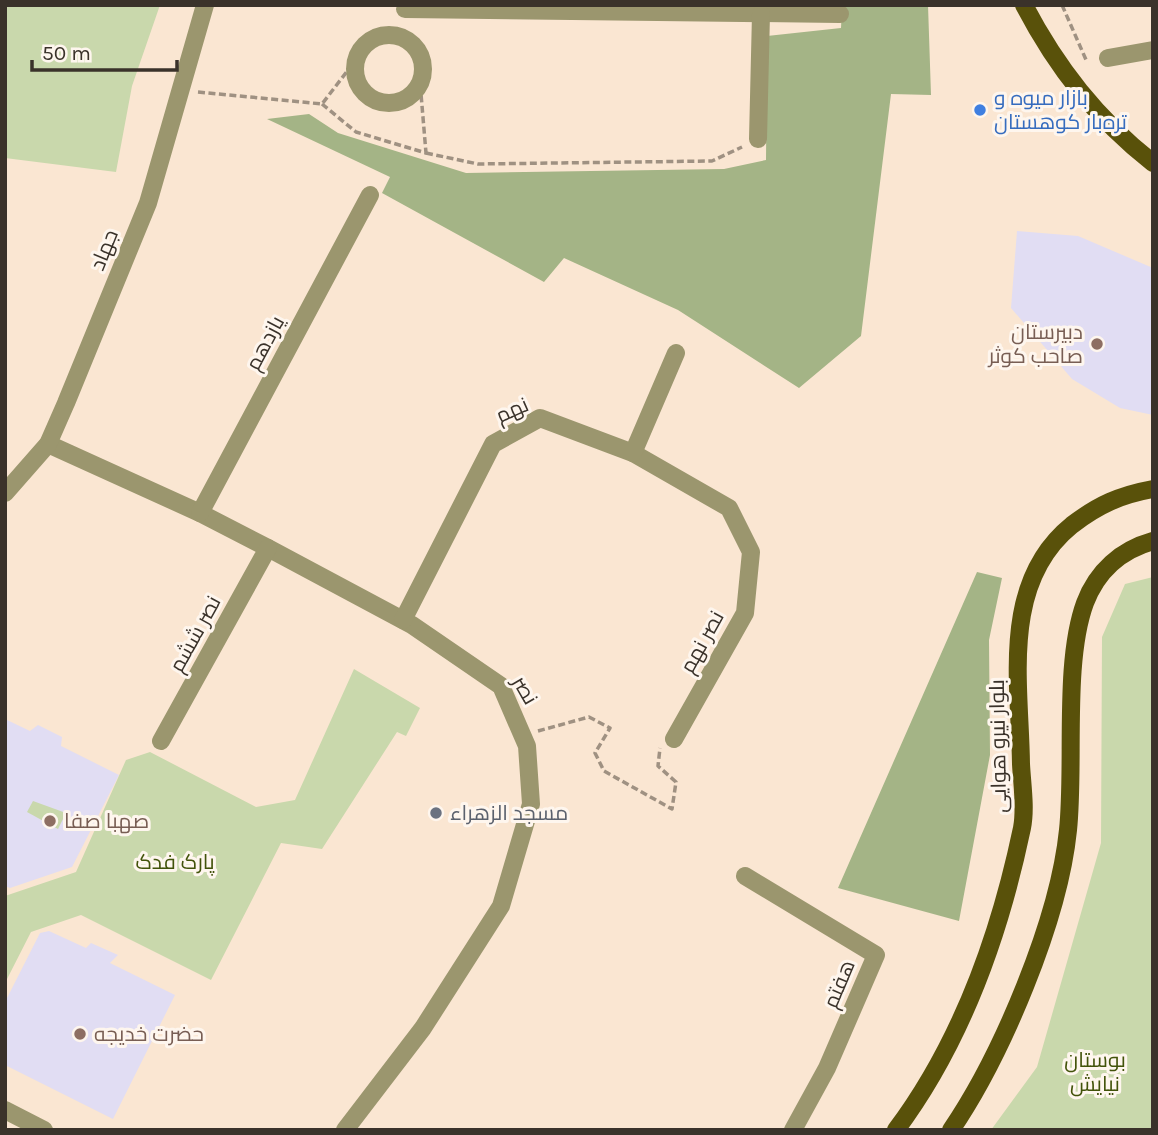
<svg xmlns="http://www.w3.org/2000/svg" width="1158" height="1135" font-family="Karla,Cairo,sans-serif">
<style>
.education{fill:#e1ddf3}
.green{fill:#c9d8ac}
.forest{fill:#a4b486}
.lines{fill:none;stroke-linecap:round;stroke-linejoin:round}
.path{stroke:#9f9182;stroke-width:3.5;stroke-dasharray:7 3.5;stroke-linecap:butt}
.minor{stroke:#9b966e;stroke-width:18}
.major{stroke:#59510a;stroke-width:18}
.shop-dot{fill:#3f7fe0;stroke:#fef6ee;stroke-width:2.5}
.education-dot{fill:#8d6e63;stroke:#fef6ee;stroke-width:2.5}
.worship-dot{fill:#6b7280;stroke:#fef6ee;stroke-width:2.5}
.labels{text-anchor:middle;stroke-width:6;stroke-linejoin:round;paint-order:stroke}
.shop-label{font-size:21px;fill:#366cbe;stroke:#fef6ee;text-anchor:start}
.street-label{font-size:21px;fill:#3a322a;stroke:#fef6ee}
.education-label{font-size:21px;fill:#785e54;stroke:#fef6ee;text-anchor:start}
.worship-label{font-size:21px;fill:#5b616d;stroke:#fef6ee;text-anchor:start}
.park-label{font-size:21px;fill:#42530a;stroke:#fef6ee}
</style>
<rect width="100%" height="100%" fill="#fae6d2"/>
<!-- education -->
<g class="education">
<polygon points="1017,231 1078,236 1153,268 1153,415 1120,408 1072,379 1011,308"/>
<polygon points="5,719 30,731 38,725 62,737 61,746 119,775 72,867 10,888 5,886"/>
<polygon points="49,931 86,948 91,943 118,955 110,963 175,995 113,1119 5,1065 5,1002 40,933"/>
</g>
<!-- green -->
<g class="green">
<polygon points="5,5 160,5 132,86 116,172 5,158"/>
<polygon points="1153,577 1153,1130 991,1130 1037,1067 1101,843 1102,637 1125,584"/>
<polygon points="354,669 420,708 406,736 397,732 322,849 281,843 211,980 81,915 31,932 5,983 5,896 76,872 126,760 150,752 256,807 295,800"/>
<polygon points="33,801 66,813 58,829 27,812"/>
</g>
<!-- forest -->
<g class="forest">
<polygon points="842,5 928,5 931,95 891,94 861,336 799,388 678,310 564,258 544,282 382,193 390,177 267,119 309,114 338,133 466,173 724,169 766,160 767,36 841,28"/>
<polygon points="977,572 1002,578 989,640 990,755 959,921 838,888"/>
</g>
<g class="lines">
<!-- path -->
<g class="path">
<polyline points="1062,5 1087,62"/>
<polyline points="198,92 322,104 355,61"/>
<polyline points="322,104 356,132 426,153 420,82"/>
<polyline points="426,153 478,164 712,161 742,147"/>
<polyline points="538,731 589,717 610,728 595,753 604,771 672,809 676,782 658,766 660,748"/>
</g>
<!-- minor -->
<g class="minor">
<polyline points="405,9 840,14"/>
<circle cx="389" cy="69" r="34"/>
<polyline points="1108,58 1153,50"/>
<polyline points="758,139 761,14"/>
<polyline points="48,444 200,513 268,548 412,625 501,686 527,746 531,804 501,906 423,1028 345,1130"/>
<polyline points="633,453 729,508 751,552 745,613 674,739"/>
<polyline points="5,493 48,444 66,403 148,203 205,5"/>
<polyline points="200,513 370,195"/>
<polyline points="403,620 493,444 540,418 633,453 676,353"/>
<polyline points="161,741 268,548"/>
<polyline points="745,876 876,955 827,1068 793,1130"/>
<polyline points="5,1110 44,1130"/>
</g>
<!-- major -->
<g class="major">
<path d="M1024,5C1057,68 1097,119 1153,163"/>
<path d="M896,1130C961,1043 1000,933 1022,828C1026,808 1022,784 1021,764C1020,683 1000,583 1072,525C1098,505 1120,495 1153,489"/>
<path d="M951,1130C1002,1055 1059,920 1068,830C1075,764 1063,663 1085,603C1097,571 1121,550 1153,541"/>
</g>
</g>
<!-- markers -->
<circle class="shop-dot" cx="980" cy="110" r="7"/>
<g class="education-dot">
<circle cx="1097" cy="344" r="7"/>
<circle cx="50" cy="821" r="7"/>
<circle cx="80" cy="1034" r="7"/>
</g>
<circle class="worship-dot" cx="436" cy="813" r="7"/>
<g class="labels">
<!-- shop labels -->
<g class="shop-label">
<text x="994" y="105">بازار میوه و<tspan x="994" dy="24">تره‌بار کوهستان</tspan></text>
</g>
<!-- street labels -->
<g class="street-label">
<text transform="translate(104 250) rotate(-68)" y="7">جهاد</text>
<text transform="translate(265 343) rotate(-62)" y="7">یازدهم</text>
<text transform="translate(512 410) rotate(-24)" y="7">نهم</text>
<text transform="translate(195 634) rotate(-61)" y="7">نصر ششم</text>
<text transform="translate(702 642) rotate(-61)" y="7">نصر نهم</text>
<text transform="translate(525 690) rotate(60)" y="7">نصر</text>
<text transform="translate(998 746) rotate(-91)" y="7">بلوار نیرو هوایی</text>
<text transform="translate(839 984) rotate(-67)" y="7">هفتم</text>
</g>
<!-- education labels -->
<g class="education-label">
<text x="1083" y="339" text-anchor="end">دبيرستان<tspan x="1083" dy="24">صاحب كوثر</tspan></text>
<text x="64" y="828">صهبا صفا</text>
<text x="94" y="1041">حضرت خدیجه</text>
</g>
<!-- worship labels -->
<g class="worship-label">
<text x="450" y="820">مسجد الزهراء</text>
</g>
<!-- park labels -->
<g class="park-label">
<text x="175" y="869">پارک فدک</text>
<text x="1095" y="1067">بوستان<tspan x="1095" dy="24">نیایش</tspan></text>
</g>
</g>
<!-- border -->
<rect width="1158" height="1135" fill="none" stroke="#3a322a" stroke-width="14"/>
<!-- scale -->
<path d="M32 60v10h145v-10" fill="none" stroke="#3a322a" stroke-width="3.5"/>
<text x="42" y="60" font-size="21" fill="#3a322a" stroke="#fef6ee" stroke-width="5" paint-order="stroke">50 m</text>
</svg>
